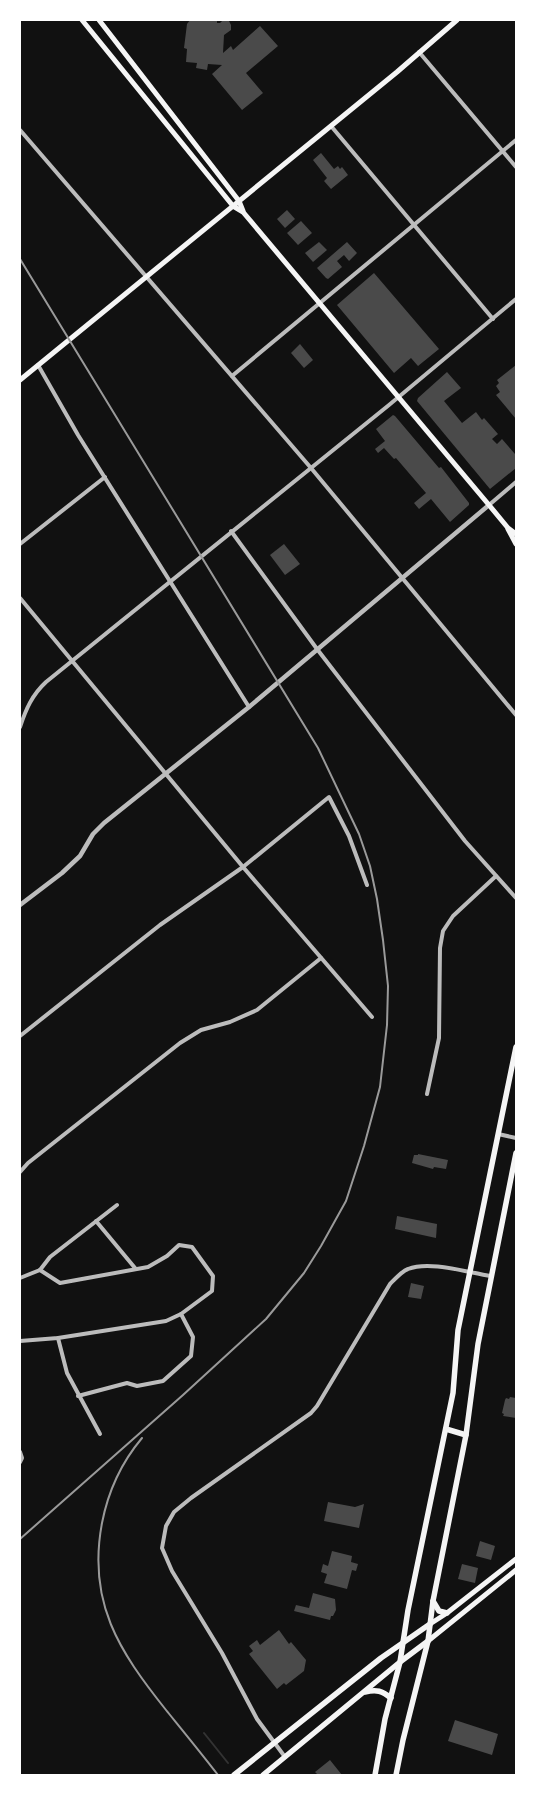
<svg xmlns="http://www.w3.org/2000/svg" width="536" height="1795" font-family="'Source Serif 4',serif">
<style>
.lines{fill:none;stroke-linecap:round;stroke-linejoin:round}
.stream{stroke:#333;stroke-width:2}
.building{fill:#4a4a4a}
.minor{stroke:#bcbcbc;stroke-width:4}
.tertiary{stroke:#bcbcbc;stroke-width:4.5}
.secondary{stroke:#f5f5f5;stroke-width:5}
.primary{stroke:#f5f5f5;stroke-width:5.5}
.rail{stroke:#9a9a9a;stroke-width:2}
</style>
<rect width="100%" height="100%" fill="#111"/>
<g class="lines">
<!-- stream -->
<polyline class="stream" points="204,1733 228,1763"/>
</g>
<!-- building -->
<g class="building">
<polygon points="190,20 217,20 217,23 220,23 223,20 229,21 231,25 231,30 224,35 223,53 231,46 233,50 260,26 278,46 246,73 263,93 242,110 212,74 222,65 208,64 207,70 196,68 197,63 186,62 187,49 184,48 187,24"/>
<polygon points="321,153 334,169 338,166 340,169 342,167 348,175 331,189 324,181 327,178 313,160"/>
<polygon points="287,210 295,219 285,228 277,219"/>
<polygon points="301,221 312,233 298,245 287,233"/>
<polygon points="319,242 327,250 313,262 305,253"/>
<polygon points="347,242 357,253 349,261 344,255 337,261 342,267 328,279 326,278 317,268"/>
<polygon points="374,273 439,349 418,366 411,358 394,373 337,305"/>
<polygon points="300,344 313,360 304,368 291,353"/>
<polygon points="516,365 516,419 496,395 500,392 496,386 499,383 497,380"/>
<polygon points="447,372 461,388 444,401 462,423 476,412 482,420 484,418 498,434 492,439 497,444 502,439 515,454 516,453 516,468 490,489 417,401 418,398"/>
<polygon points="393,415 395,416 439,468 441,467 469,503 469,505 450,522 431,499 419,509 414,503 426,493 396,458 394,459 384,448 378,453 375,449 385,441 376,429"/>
<polygon points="284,544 300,564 285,575 270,555"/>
<polygon points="418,1154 448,1160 446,1169 434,1167 433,1169 412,1163 414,1155 418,1155"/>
<polygon points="397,1216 437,1224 436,1238 395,1229"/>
<polygon points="411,1283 424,1286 421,1299 408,1297"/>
<polygon points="510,1397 516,1398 516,1418 503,1416 504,1414 502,1413 505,1400 506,1398 509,1399"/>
<polygon points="328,1502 355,1507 364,1504 359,1528 324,1521"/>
<polygon points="480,1541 495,1546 491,1560 476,1556"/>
<polygon points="332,1551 352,1556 351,1562 358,1564 356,1571 352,1570 347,1589 324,1583 327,1574 321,1572 323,1564 328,1566"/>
<polygon points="462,1564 478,1568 475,1583 458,1579"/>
<polygon points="313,1593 335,1599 336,1610 333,1616 331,1616 330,1620 294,1611 296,1605 309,1608"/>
<polygon points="279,1630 289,1644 291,1642 306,1660 304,1671 286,1685 284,1683 277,1689 249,1654 253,1651 249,1646 257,1640 260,1645"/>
<polygon points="455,1720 498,1734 492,1755 448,1741"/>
<polygon points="330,1760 342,1775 315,1775 317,1774 315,1772"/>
</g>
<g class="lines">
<!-- minor -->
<g class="minor">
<polyline points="419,52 516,167"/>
<polyline points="331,126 493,319"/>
<polyline points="20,130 311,468 516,715"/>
<polyline points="38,365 78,435 249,707"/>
<polyline points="232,376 516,140"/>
<polyline points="489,505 516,482"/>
<polyline points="231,531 317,649 465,841 516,898"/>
<polyline points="20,544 105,477"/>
<polyline points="20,598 243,867 372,1017"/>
<path d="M20,727C26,709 32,695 46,682L389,405L516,299"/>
<polyline points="20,1036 160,925 243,867 329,797 349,836 367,885"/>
<polyline points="427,1094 439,1038 440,948 443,931 453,916 496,876"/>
<polyline points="498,1134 516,1138"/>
<polyline points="20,1172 28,1163 180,1043 201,1030 230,1022 257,1010 321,958"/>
<polyline points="96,1221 135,1268"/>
<polyline points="40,1270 60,1283 148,1267 167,1256 179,1245 192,1247 213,1276 212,1291 181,1314 193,1337 191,1356 163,1381 137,1386 127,1383 78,1396"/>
<polyline points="40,1270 50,1257 117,1205"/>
<polyline points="20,1278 40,1270"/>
<polyline points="58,1338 67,1373 100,1434"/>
<polyline points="20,1341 58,1338 166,1321 181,1314"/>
<polyline points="20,1452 22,1458 20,1462"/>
<path d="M285,1757L257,1719L222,1653L172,1571L162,1548L166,1526L174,1512L191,1498L311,1413L317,1406L390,1284C395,1279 402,1271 408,1269C430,1260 469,1273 491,1276"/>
</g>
<!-- tertiary -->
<polyline class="tertiary" points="20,905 62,873 80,856 93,834 104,823 249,707 489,505"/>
<!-- secondary -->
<g class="secondary">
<polyline points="82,20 233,206 243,212 489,505 508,528 516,534"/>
<polyline points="99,20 239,201 243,211"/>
<polyline points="20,380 397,72 457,20"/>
<polyline points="508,529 516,544"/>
<polyline points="430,1624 447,1613 516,1559"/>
<polyline points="428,1641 516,1570"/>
</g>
<!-- primary -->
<g class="primary">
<polyline points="446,1429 466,1435"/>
<polyline points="433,1601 439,1611 447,1613"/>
<path d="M365,1692C377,1689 382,1691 391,1698"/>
<polyline points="234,1775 381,1658 430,1624"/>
<polyline points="263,1775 400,1662 428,1641"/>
<polyline points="375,1775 385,1719 400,1662 408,1610 453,1393 458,1330 516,1047"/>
<polyline points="396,1775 403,1740 428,1641 433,1601 466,1435 478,1344 516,1153"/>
</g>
<!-- rail -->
<g class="rail">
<polyline points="20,259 318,748 359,834 370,866 377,899 383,940 388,986 387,1025 380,1087 364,1146 346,1201 321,1246 304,1273 266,1319 183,1395 20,1539"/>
<path d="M142,1438C121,1463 108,1492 102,1523C87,1602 119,1651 166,1710C183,1731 201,1753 218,1775"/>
</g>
</g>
<!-- border -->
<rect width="536" height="1795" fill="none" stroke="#ffffff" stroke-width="42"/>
</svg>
